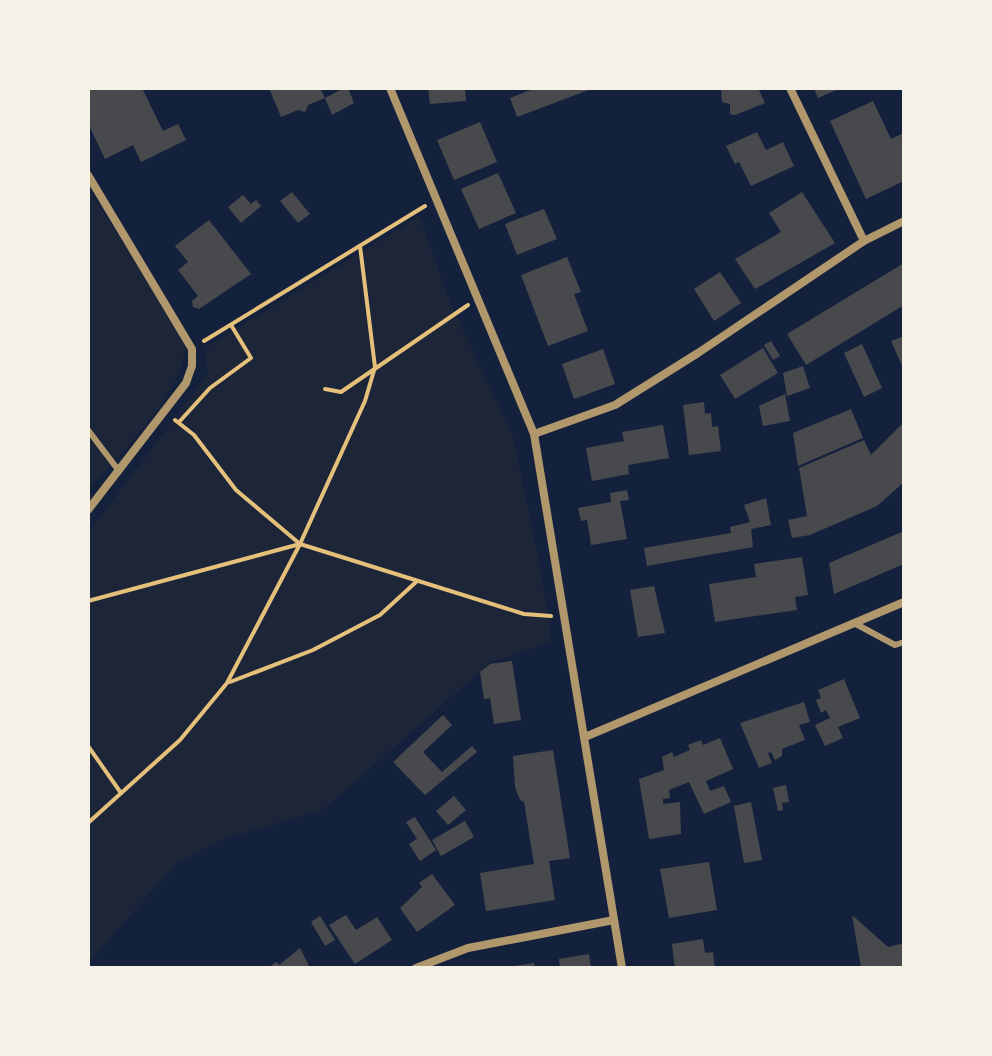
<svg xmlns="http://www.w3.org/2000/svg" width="992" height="1056" font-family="Cabin,sans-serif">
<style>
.green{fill:#1d2539}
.building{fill:#48494c}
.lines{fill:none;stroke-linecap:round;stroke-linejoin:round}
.path{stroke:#e5c07b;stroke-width:4}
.service{stroke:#b1986c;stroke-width:6}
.minor{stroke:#b1986c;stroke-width:8}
</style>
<rect width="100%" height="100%" fill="#14213d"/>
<!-- green -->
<g class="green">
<path d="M88,188L186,342C182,399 122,449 88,491Z"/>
<polygon points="419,216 451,304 513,436 541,572 552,642 490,663 323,810 221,840 176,864 88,963 88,533 208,374 205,348"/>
</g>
<!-- building -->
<g class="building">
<polygon points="88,88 142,88 163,131 178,124 186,140 141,162 133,145 105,159 88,123"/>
<polygon points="269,88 320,88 325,98 308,105 305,112 298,110 281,117"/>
<polygon points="344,88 348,88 354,103 332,115 325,98"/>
<polygon points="428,88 465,88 466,101 430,104"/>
<polygon points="536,88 594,88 517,117 510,98"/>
<polygon points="721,88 758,88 765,103 735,115 730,114 730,104 722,102"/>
<polygon points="814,88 841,88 818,98"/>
<polygon points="873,101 891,139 904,133 904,181 866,199 830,121"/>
<polygon points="480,122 497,162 454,180 437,140"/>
<polygon points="757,132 766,150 783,142 794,166 751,186 739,162 735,164 726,146"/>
<polygon points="498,173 516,213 479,229 461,189"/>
<polygon points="292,192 310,214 298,223 280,201"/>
<polygon points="802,192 835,243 755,289 735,259 781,232 769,213"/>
<polygon points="243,195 251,204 256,200 261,206 241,223 228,207"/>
<polygon points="544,209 557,239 517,255 505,224"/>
<polygon points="209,220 251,274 199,309 193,307 192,301 198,296 178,270 188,262 175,246"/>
<polygon points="567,257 581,292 574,294 588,331 548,346 521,275"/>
<polygon points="904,263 904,305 806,365 787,334"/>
<polygon points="720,272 741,303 714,321 694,289"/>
<polygon points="904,336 904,370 891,341"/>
<polygon points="771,341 780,356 773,360 764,345"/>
<polygon points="862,344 882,388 864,397 844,353"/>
<polygon points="763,348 778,373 735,399 720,375"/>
<polygon points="603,349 615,384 574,399 562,364"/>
<polygon points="803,366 810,388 787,396 783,373"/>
<polygon points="785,394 790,421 763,426 759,406"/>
<polygon points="704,402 705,414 711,413 712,427 718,426 721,451 689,455 683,405"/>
<polygon points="851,409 863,438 798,466 793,433"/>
<polygon points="904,422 904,482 877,506 810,535 792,538 788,520 807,516 799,468 864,440 871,455"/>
<polygon points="663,425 669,458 628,465 629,474 592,481 586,448 624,441 622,432"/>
<polygon points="627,490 629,500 620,501 627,539 591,545 587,520 581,521 578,508 611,502 610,493"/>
<polygon points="766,498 771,525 751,529 753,547 647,566 644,548 731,533 730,527 750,522 744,505"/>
<polygon points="904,531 904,564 834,594 829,563"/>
<polygon points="802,557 808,595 795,597 797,610 715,622 709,584 756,577 754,564"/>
<polygon points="654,586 665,633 638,637 630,590"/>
<polygon points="512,661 521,720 494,724 490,698 484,699 480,672 490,664"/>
<polygon points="844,679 860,718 838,727 843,738 825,746 815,725 830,718 826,710 821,713 816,700 821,698 818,690"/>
<polygon points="804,702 810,722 799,725 805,740 782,749 782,756 775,760 771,752 768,753 772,763 759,768 740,723"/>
<polygon points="443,715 452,725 423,752 442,772 472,746 477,752 425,795 393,762"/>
<polygon points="720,738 733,769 706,781 710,791 724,786 731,802 704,814 689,782 669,790 670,798 663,799 663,804 680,802 681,834 649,839 639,779 664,770 662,757 672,752 674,757 690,750 688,745 701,740 703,745"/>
<polygon points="553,750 570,858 549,861 555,900 486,911 480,873 534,864 524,802 520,800 515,787 513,756"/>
<polygon points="786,785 789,802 782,803 783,810 778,811 773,788"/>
<polygon points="454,796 466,810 448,825 436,811"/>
<polygon points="751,802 762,860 744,863 734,806"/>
<polygon points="415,817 436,850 420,861 409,844 417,839 406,822"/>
<polygon points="465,821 474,837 441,856 432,840"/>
<polygon points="709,862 717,910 669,918 660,869"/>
<polygon points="432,874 455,905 417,932 400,908 422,887 419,883"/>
<polygon points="346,915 356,930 377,917 392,940 355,964 329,925"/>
<polygon points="852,915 888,947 904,943 904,968 861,968"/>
<polygon points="320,916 335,940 325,946 311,922"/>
<polygon points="703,939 705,953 713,952 715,968 675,968 672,944"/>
<polygon points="300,948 310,968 267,968 277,962 279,965"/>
<polygon points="589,954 591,968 560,968 559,959"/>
<polygon points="534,963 535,968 514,968 514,966"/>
</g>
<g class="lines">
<!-- path -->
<g class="path">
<polyline points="204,341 425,206"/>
<polyline points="325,389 341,392 468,305"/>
<polyline points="175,420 194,435 236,490 300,544 524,614 551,616"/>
<polyline points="180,421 210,388 251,358 231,325"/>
<polyline points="88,601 300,544"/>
<polyline points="230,682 313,650 380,615 416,582"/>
<polyline points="88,746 121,793"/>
<polyline points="88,823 180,740 227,683 300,544 365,401 375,367 360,246"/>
</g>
<!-- service -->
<g class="service">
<polyline points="88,430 119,471"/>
<polyline points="854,623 895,645 904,642"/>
</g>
<!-- minor -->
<g class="minor">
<polyline points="390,88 534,434 622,968"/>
<polyline points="790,88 864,241"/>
<polyline points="88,175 192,349 192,366 186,383 88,510"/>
<polyline points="534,434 615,405 698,353 864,241 904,221"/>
<polyline points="585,737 904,602"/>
<polyline points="416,968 468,948 614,920"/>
</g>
</g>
<!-- border -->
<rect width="992" height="1056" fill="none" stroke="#f6f1e7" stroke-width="180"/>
</svg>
